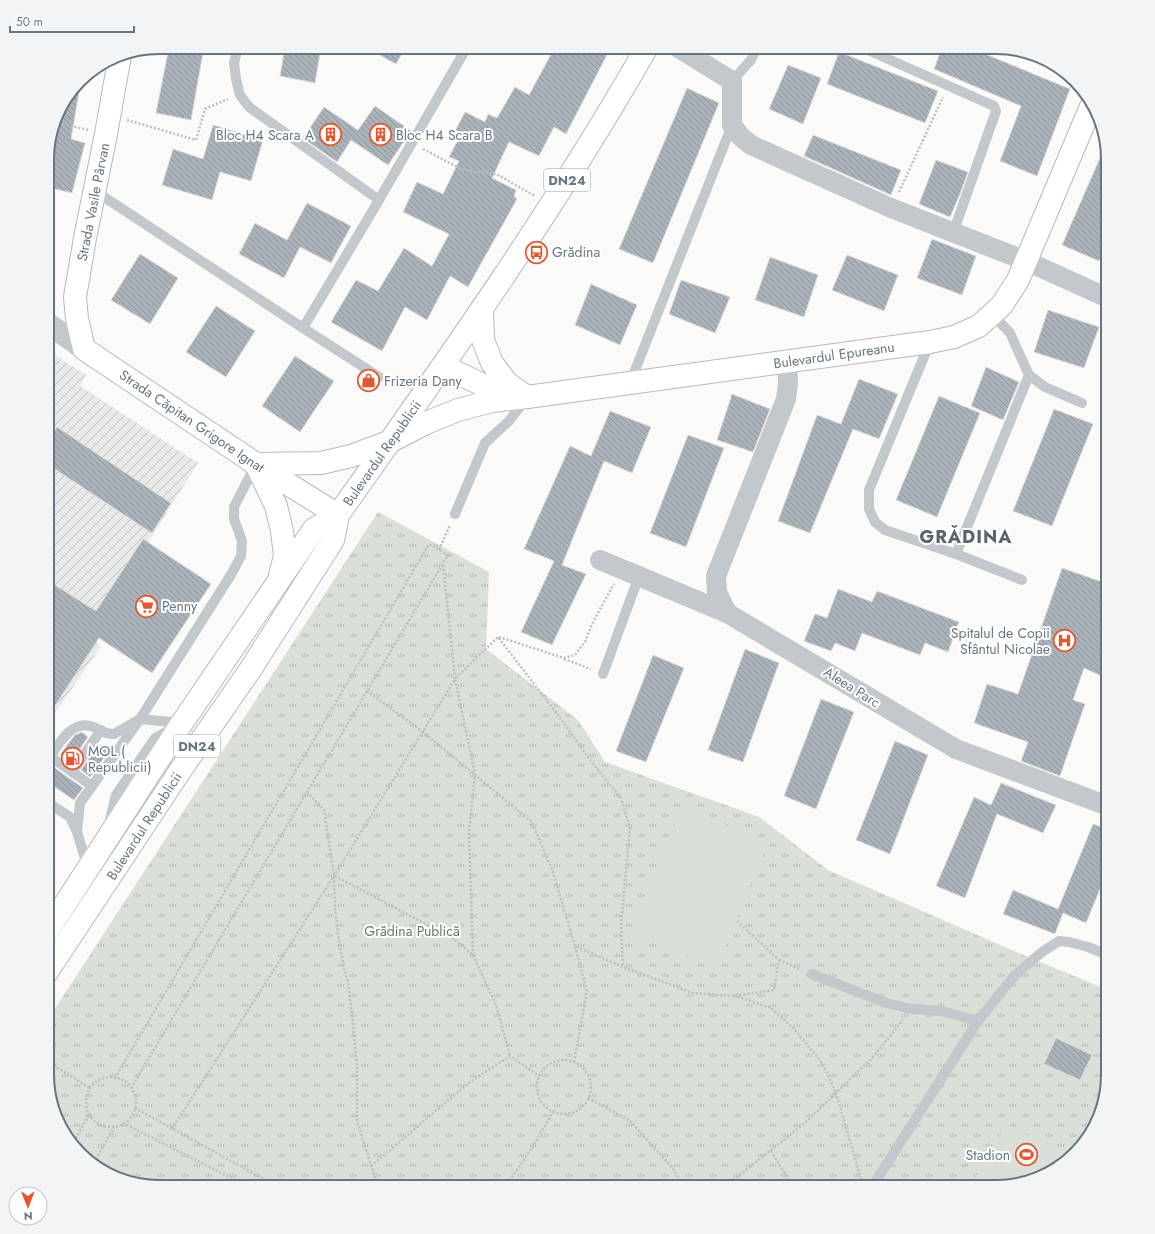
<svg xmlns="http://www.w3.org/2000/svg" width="1155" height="1234" font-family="Jost,sans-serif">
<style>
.industrial{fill:url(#industrial-furrows)}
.park{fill:url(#park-tufts)}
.pitch{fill:#dadfd7}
.building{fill:url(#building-back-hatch);stroke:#dcdcda}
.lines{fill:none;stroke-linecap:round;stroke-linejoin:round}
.secondary-casing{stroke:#b3babf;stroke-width:24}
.primary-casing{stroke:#b5babe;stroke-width:24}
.path{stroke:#bbbfc2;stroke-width:2.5;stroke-dasharray:2 2;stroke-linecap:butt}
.service{stroke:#c3c8cc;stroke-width:10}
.minor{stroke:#c3c8cc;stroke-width:20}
.tertiary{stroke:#c3c8cc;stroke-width:22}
.secondary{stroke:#fff;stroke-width:22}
.primary{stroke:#fff;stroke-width:22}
.labels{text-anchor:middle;stroke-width:4;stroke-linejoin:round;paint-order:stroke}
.shield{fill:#fff;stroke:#939fa8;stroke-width:1}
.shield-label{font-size:13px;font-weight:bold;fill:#657683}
.poi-label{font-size:14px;fill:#657683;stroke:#fff;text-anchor:start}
.street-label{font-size:14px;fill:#657683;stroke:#fff}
.park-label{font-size:14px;fill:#687a64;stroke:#fff}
.district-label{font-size:18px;font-weight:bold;letter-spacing:1px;fill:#57646e;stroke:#fff}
.rim{fill:none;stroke:#657683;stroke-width:2}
</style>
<defs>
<pattern id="industrial-furrows" width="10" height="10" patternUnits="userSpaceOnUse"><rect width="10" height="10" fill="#e8e9e9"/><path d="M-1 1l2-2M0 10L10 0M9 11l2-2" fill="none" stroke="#c0c1c2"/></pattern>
<pattern id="park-tufts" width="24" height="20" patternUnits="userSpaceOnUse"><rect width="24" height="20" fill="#dadfd7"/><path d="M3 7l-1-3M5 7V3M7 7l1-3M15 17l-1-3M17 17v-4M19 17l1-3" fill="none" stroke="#b4b9b4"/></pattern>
<pattern id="building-back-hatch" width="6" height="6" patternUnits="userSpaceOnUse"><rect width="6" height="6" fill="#aab3b9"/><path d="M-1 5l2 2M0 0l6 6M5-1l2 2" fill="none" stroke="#8e969c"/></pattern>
</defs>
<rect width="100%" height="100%" fill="#fafaf8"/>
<!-- industrial -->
<g class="industrial">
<polygon points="47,350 86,375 80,386 198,463 153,535 84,634 101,646 47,725"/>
<polygon points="47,860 56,866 47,880"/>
</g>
<!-- park -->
<polygon class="park" points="378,512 489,572 486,649 578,720 605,762 759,817 828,870 1028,957 1108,990 1108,1076 1096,1125 1064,1164 1032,1181 997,1187 158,1187 110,1176 70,1143 53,1111 47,1076 47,1021"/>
<!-- pitch -->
<g class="pitch">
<polygon points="682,807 768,842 716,968 630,933"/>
<polygon points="1007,1124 1069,1158 1064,1164 1032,1181 997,1187 970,1187"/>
</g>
<!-- building -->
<g class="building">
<polygon points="169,47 204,47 191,120 156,113"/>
<polygon points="285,47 321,47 315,83 280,76"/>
<polygon points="365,47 406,47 396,64"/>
<polygon points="555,47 611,47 566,134 554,127 539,156 509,142 492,178 516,190 514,196 517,199 468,287 450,276 427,320 405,307 382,351 331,322 356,280 378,291 404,248 432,266 449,234 403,212 417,182 443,194 459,161 449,157 461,134 455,131 465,112 485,122 488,114 497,118 515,87 529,95"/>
<polygon points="942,47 979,47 978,51 1070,89 1037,176 1000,161 1021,106 934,69"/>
<polygon points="839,52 938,91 925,123 827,84"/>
<polygon points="788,65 821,78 803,124 769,109"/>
<polygon points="81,80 71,139 85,143 72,193 47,187 47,151 59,109"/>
<polygon points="687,88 719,103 653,263 619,249"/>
<polygon points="375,106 411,131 388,165 351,140 337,162 303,138 324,107 358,130"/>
<polygon points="213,125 263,140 251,181 220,172 212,200 162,185 173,149 203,159"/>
<polygon points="813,135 901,170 891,195 804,156"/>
<polygon points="1106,144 1108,158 1108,240 1099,261 1062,245"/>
<polygon points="936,160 968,172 960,194 950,217 919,204"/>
<polygon points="307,203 351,226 331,263 300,247 284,278 239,254 255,223 287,240"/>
<polygon points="932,239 976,256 962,295 917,278"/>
<polygon points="140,254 178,278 150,324 111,300"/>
<polygon points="847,255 898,275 884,311 832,290"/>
<polygon points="770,257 818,275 804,317 755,300"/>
<polygon points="681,280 730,297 715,333 669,314"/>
<polygon points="591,284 637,305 620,345 575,325"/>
<polygon points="216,306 255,331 226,377 186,352"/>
<polygon points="1048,310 1099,327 1084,368 1034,352"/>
<polygon points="295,356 334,381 300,432 262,406"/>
<polygon points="986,367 1019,382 1003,420 971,406"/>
<polygon points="859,379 898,394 879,439 853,429 810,533 778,521 817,415 841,424"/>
<polygon points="732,394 770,409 753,452 717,440"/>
<polygon points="939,396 980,413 937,517 896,500"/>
<polygon points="1054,409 1093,424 1052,526 1013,511"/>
<polygon points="610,411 651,427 632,473 604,461 562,565 586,574 552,645 521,632 554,561 524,549 570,446 591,456"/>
<polygon points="57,427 171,503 152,533 47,464 47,442"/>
<polygon points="688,435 724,448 686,547 650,533"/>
<polygon points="143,539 211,584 152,673 99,638 47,718 47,580 96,611"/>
<polygon points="1062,568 1108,584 1108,679 1084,668 1073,700 1085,704 1060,776 1021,761 1028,742 974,723 987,684 1018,694"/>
<polygon points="838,589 872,602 877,591 959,622 948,652 925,643 920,655 862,633 855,651 835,643 831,651 804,641 815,614 827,618"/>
<polygon points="745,649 779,663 743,762 708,750"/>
<polygon points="653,655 684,668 646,762 616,751"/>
<polygon points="821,699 854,712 816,809 784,796"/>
<polygon points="82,732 88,737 70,763 60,755 71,740 75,735"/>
<polygon points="895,741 928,755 890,854 856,840"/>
<polygon points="99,744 109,751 90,777 81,770"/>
<polygon points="52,766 83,788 74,800 47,782 47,773"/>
<polygon points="1001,783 1056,805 1043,833 997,814 965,898 936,886 974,797 991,805"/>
<polygon points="1093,824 1108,829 1108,870 1086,923 1063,913 1055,934 1003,914 1013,890 1058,909"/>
<polygon points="1056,1038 1092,1055 1080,1080 1044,1064"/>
</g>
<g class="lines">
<defs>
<g id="secondary">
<polyline points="120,55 106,134 85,238 75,297 77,319 84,349 256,464 338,515"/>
<polyline points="443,366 485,386 527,397 930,342 954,337 979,326 1002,305 1018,280 1092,104"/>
</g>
<g id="primary">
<polyline points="482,309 483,340 492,363 507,383 527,397"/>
<polyline points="280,575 285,556 282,531 276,506 256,464 321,463 351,456 391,441 426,423 458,410 492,401 527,397"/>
<polyline points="47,932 182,723 314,529 338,515"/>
<path d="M47,972L182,768L250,670L333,540L338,515C446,362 554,210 647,47"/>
</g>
</defs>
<!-- secondary casing -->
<use href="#secondary" class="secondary-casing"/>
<!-- primary casing -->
<use href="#primary" class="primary-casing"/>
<!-- path -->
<g class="path">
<polyline points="127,120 196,140 205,109 228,99"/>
<polyline points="55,122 88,130"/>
<polyline points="423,149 463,170 496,174 535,196"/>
<polyline points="899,192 943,97"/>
<polyline points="390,384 395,387"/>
<polyline points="439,550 450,525"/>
<polyline points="499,637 564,658 575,655 585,642 592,624 614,584"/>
<polyline points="564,659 591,669"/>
<polyline points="367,691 423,732 531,821 552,869 575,946 623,967 693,993 735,996 774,990 779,960 736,920"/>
<polyline points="307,792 324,810 334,876 335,907 338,934 343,963 348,983 352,1014 357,1066 357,1121 378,1187"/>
<polyline points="335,876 454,939 473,955 496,1005 510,1056"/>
<polyline points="473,955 469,833 475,774 455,679 498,637 561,719 596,768 621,798 630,828 621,925 623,967"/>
<polyline points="779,960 801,970"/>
<circle cx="564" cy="1087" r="27"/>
<polyline points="47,1061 90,1088"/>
<polyline points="574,1062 587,991 575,946"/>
<circle cx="111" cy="1102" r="25"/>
<polyline points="115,1078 429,544 448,555 131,1088"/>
<polyline points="588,1098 629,1120 672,1167 684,1187"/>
<polyline points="135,1108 278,1187"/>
<polyline points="123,1123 249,1187"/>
<polyline points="172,1129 334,876 455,679 443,564"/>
<polyline points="72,1145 89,1115"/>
<polyline points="771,1151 793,1187"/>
<polyline points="94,1163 114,1127"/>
<polyline points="371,1166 470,1082 510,1056 539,1076"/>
<polyline points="861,1179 836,1093 873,1057 903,1020"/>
<polyline points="505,1187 532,1148 553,1112"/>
<polyline points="719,1187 737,1177 805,1123 836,1093 823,1064 794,1029 771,1008 736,996"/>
</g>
<!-- service -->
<g class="service">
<polyline points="238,47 234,63 236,79 240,95 249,107 379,200"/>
<polyline points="861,47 994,106 996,111 953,233"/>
<polyline points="732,81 751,60 757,47"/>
<polyline points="95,191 303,328 379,200 467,47"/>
<polyline points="992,314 1010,333 1029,375 1045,387 1082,403"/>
<polyline points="303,328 379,377"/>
<polyline points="930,342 869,490 869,509 875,522 885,530 956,554 1022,580"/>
<polyline points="630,383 732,125"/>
<polyline points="455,514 485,443 509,421 526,399"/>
<polyline points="956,554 1029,375"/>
<polyline points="603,674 639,576"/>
<polyline points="51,757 92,786"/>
<path d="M47,762C57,747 71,718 93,727C100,729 106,735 114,734L140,719L232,573L241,556L242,541L234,519V507L255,466"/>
<polyline points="72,772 101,730"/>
<polyline points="47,802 70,817 76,830"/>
<polyline points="109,824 116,795 155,738 173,728"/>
<polyline points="88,868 77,832 80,803 140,719 182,723"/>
<polyline points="812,974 886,1003 911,1009 942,1011 978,1021"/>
<polyline points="872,1187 978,1021 1015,975 1042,952 1059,941 1069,942 1088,947 1108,955"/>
</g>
<!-- minor -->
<g class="minor">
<polyline points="677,47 732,81 732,125 740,136 751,145 891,208 1026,261 1108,298"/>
<polyline points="600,560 727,613 956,749 1108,806"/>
<polyline points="727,613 717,592 716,576 786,399 788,383 787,361"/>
</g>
<!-- tertiary -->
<polyline class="tertiary" points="47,323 84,349"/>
<!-- secondary -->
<use href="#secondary" class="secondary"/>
<!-- primary -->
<use href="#primary" class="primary"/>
</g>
<!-- icons -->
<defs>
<symbol id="building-ring" viewBox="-11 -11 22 22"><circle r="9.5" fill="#fff" stroke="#e4572e" stroke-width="1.5"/><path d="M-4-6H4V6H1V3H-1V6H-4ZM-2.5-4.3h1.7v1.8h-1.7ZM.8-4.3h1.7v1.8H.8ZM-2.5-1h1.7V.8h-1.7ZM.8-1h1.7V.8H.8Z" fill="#e4572e"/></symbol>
<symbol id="bus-ring" viewBox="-11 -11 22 22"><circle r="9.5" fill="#fff" stroke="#e4572e" stroke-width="1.5"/><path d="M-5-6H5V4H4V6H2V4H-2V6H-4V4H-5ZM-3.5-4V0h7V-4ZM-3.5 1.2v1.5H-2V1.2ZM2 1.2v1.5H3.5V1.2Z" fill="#e4572e"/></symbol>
<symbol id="shop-ring" viewBox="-11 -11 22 22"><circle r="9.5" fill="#fff" stroke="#e4572e" stroke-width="1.5"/><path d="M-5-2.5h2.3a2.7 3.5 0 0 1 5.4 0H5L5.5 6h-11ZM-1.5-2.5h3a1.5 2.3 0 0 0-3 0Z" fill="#e4572e"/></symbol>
<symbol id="supermarket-ring" viewBox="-11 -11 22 22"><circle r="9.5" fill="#fff" stroke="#e4572e" stroke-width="1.5"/><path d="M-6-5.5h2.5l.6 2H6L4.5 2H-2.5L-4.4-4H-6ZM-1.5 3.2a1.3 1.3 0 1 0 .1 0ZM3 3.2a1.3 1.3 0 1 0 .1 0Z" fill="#e4572e"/></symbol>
<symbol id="hospital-ring" viewBox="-11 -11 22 22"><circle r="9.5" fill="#fff" stroke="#e4572e" stroke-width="1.5"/><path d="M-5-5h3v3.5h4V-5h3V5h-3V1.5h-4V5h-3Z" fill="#e4572e"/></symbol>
<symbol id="fuel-ring" viewBox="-11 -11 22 22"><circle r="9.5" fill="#fff" stroke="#e4572e" stroke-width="1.5"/><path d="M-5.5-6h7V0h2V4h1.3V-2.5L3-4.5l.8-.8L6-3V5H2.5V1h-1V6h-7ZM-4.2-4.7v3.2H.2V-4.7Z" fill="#e4572e"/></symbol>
<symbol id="stadium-ring" viewBox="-11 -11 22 22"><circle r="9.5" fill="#fff" stroke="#e4572e" stroke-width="1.5"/><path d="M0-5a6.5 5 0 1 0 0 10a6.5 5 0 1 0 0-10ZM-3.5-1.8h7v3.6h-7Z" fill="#e4572e"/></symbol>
</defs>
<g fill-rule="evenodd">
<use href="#building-ring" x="318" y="122" width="25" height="25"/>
<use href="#building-ring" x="368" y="122" width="25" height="25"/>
<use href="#bus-ring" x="524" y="240" width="25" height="25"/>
<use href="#shop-ring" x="356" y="368" width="25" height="25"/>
<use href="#supermarket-ring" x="134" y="594" width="25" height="25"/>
<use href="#hospital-ring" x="1052" y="628" width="25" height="25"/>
<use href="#fuel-ring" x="60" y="746" width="25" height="25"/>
<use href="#stadium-ring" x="1014" y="1142" width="25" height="25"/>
</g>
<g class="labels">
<!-- shield labels -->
<g class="shield">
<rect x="544" y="169" width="46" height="22" rx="3"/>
<rect x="174" y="735" width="46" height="22" rx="3"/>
</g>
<g class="shield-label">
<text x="567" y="185">DN24</text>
<text x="197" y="751">DN24</text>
</g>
<!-- poi labels -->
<g class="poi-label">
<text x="314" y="140" text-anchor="end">Bloc H4 Scara A</text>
<text x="396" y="140">Bloc H4 Scara B</text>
<text x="552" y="257">Grădina</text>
<text x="384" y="386">Frizeria Dany</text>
<text x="162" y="611">Penny</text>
<text x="1050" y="638" text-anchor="end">Spitalul de Copii<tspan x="1050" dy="16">Sfântul Nicolae</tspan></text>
<text x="88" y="756">MOL (<tspan x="88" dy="16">Republicii)</tspan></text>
<text x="1010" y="1160" text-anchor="end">Stadion</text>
</g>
<!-- street labels -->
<g class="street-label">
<text transform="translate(93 202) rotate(-79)" y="5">Strada Vasile Pârvan</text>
<text transform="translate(834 355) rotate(-8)" y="5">Bulevardul Epureanu</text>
<text transform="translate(192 421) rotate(34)" y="5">Strada Căpitan Grigore Ignat</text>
<text transform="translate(382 453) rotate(-55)" y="5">Bulevardul Republicii</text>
<text transform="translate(852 687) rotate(32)" y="5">Aleea Parc</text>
<text transform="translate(144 826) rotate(-57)" y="5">Bulevardul Republicii</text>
</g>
<!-- park labels -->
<g class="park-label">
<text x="412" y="936">Grădina Publică</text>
</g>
<!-- district labels -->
<g class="district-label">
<text x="966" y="543">GRĂDINA</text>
</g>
</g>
<!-- crop -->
<path d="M0 0H1155V1234H0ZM159 54H996A105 105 0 0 1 1101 159V1075A105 105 0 0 1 996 1180H159A105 105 0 0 1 54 1075V159A105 105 0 0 1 159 54Z" fill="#f3f4f5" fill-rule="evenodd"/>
<path class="rim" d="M159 54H996A105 105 0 0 1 1101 159V1075A105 105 0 0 1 996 1180H159A105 105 0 0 1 54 1075V159A105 105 0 0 1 159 54Z"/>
<!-- north arrow -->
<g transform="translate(28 1206) rotate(179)"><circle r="19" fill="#ffffff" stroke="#c1c8cd"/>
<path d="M0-3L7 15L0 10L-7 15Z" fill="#e4572e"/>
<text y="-6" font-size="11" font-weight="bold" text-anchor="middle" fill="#657683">N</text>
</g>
<!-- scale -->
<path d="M10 26v6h124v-6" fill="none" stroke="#657683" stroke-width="2"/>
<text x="16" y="26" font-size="12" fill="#657683" stroke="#ffffff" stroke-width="3" paint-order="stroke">50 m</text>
</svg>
